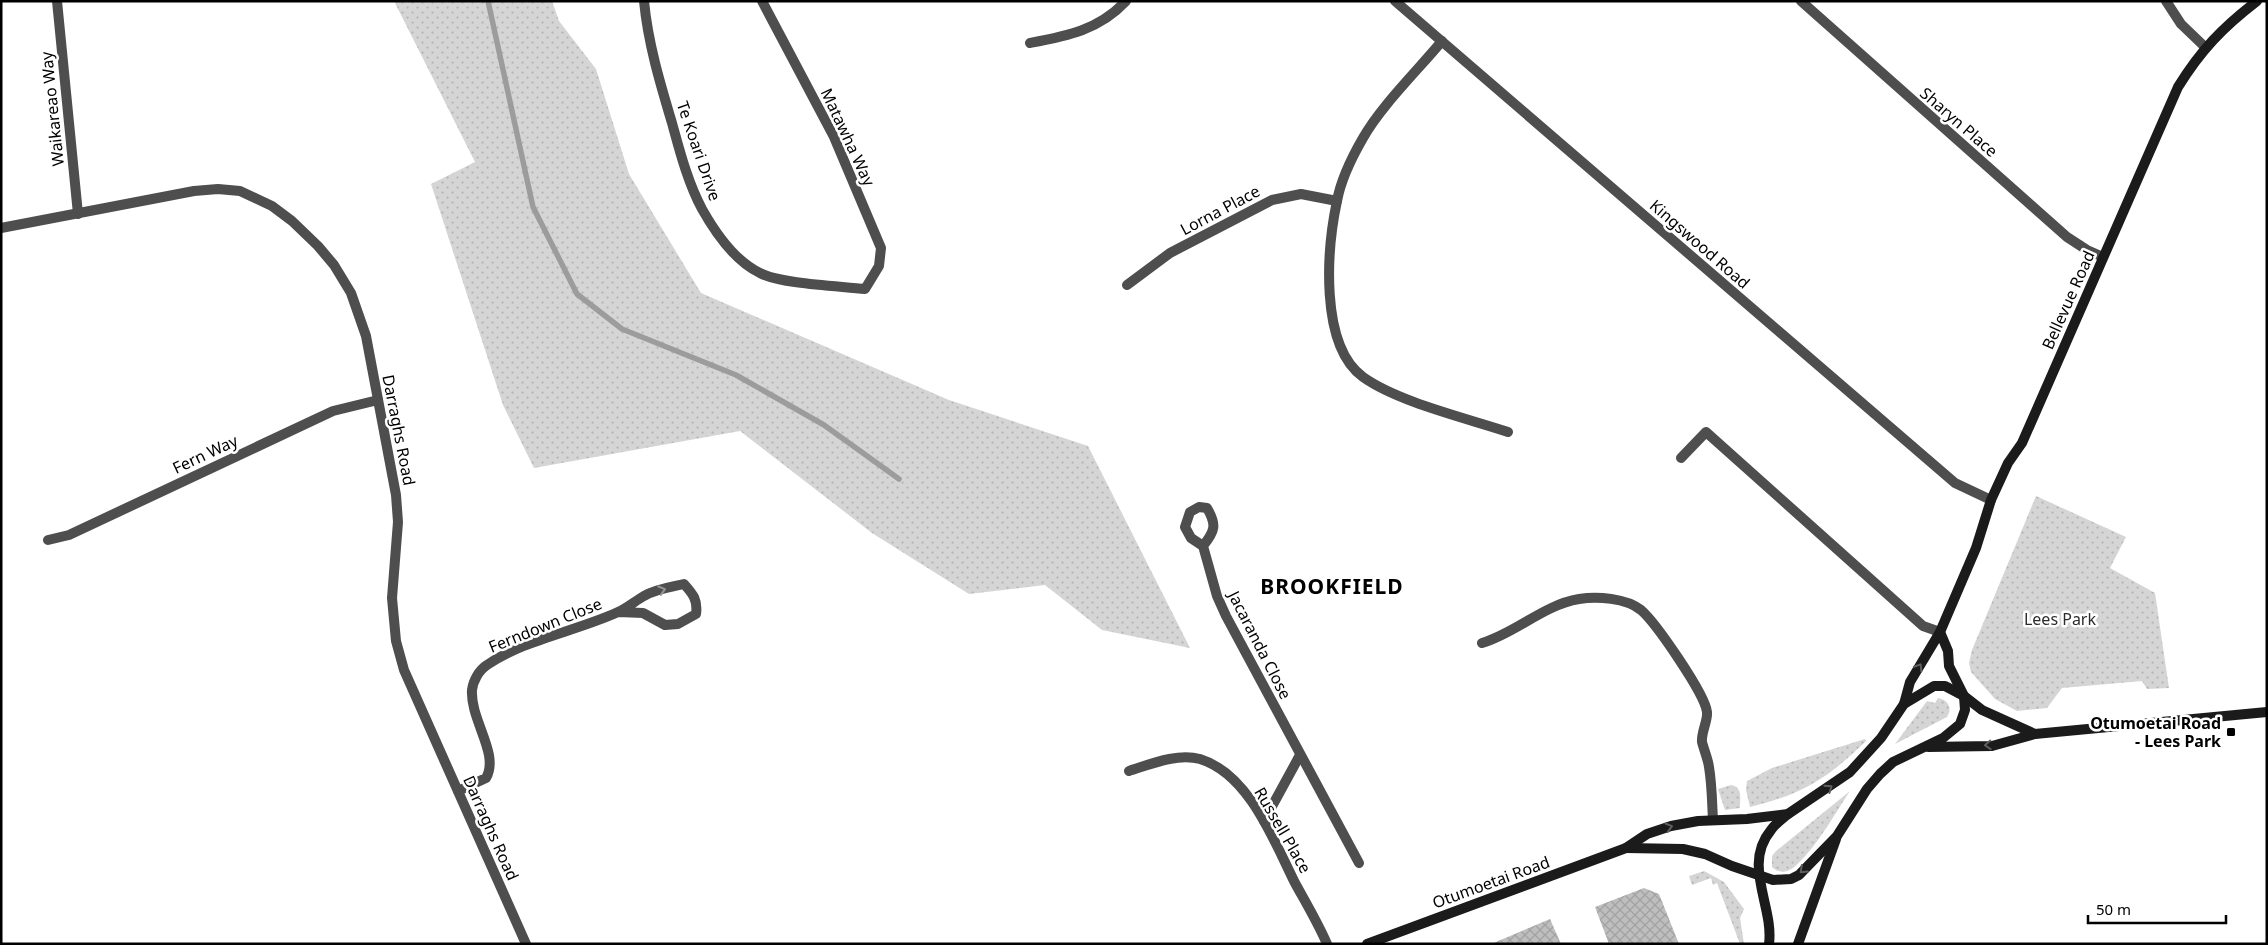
<svg xmlns="http://www.w3.org/2000/svg" width="2268" height="945" font-family="'Noto Sans',sans-serif">
<style>
.grass{fill:url(#grass-dots)}
.lines{fill:none;stroke-linecap:round;stroke-linejoin:round}
.stream{stroke:#9c9c9c;stroke-width:5.5}
.building{fill:url(#building-cross-hatch)}
.street{stroke:#4e4e4e;stroke-width:10}
.secondary{stroke:#1b1b1b;stroke-width:10}
.oneway{stroke:#959595}
.oneway2{stroke:#5f5f5f}
.poi-dot{fill:#000;stroke:#fff;stroke-width:2}
.labels{text-anchor:middle;stroke-width:5;stroke-linejoin:round;paint-order:stroke}
.street-label{font-size:16px;fill:#000;stroke:#fff}
.park-label{font-size:16px;fill:#2c2c2c;stroke:#fff}
.poi-label{font-size:16px;font-weight:bold;fill:#000;stroke:#fff;text-anchor:end}
.district-label{font-size:21px;font-weight:bold;letter-spacing:1px;fill:#000;stroke:#fff}
</style>
<defs>
<pattern id="grass-dots" width="8" height="8" patternUnits="userSpaceOnUse" patternTransform="scale(1.25)"><rect width="8" height="8" fill="#d5d5d5"/><path d="M2 2h.1M6 6h.1" fill="none" stroke="#b5b5b5" stroke-width="1.8" stroke-linecap="round"/></pattern>
<pattern id="building-cross-hatch" width="8" height="8" patternUnits="userSpaceOnUse" patternTransform="scale(1.25)"><rect width="8" height="8" fill="#bebebe"/><path d="M0 0l8 8M0 8l8-8" fill="none" stroke="#a2a2a2"/></pattern>
</defs>
<rect width="100%" height="100%" fill="#fff"/>
<!-- grass -->
<g class="grass">
<polygon points="394,1 552,1 559,21 596,69 629,174 701,293 949,400 1088,446 1190,648 1102,630 1045,585 969,594 872,533 740,431 534,468 503,405 431,184 475,162"/>
<polygon points="2036,496 2126,537 2110,568 2155,593 2169,688 2147,689 2142,681 2062,688 2047,708 2017,711 1995,699 1971,672 1969,663 1972,650"/>
<path d="M1938,698C1948,700 1953,708 1947,717L1895,744L1927,701L1935,703Z"/>
<path d="M1865,739L1866,741C1827,779 1803,794 1750,807L1746,790L1747,781L1772,768Z"/>
<path d="M1731,785C1743,787 1740,799 1740,808L1725,810L1718,789Z"/>
<path d="M1850,791C1834,815 1815,850 1793,868C1786,873 1778,873 1772,867V856L1776,851Z"/>
<polygon points="1704,871 1724,882 1744,909 1740,918 1744,944 1740,944 1717,883 1713,885 1711,878 1692,885 1689,876"/>
</g>
<g class="lines">
<!-- stream -->
<polyline class="stream" points="488,1 533,207 577,294 622,329 736,375 824,425 899,479"/>
</g>
<!-- building -->
<g class="building">
<polygon points="1644,888 1659,894 1679,944 1609,944 1595,907"/>
<polygon points="1550,919 1561,944 1491,944"/>
</g>
<g class="lines">
<!-- street -->
<g class="street">
<polyline points="57,1 78,214"/>
<path d="M644,1C648,43 660,83 672,123C680,152 688,183 702,209C716,234 735,261 760,273C781,284 839,286 865,289L879,266L881,248L834,137L762,1"/>
<polyline points="1395,1 1955,483 1991,500"/>
<polyline points="1801,1 2067,237 2087,250 2103,257"/>
<polyline points="2166,1 2181,24 2205,47"/>
<path d="M1442,41C1418,70 1381,106 1363,138C1352,157 1341,179 1337,201C1327,248 1319,345 1363,377C1398,402 1466,418 1508,432"/>
<path d="M1030,43C1067,36 1099,30 1126,1"/>
<polyline points="1,228 194,191 218,189 240,191 272,206 292,221 318,246 334,265 351,293 366,336 396,495 398,522 392,598 396,641 404,670 526,944"/>
<polyline points="1127,285 1170,253 1272,200 1301,194 1337,201"/>
<polyline points="1681,458 1706,432 1923,626 1940,632"/>
<polyline points="48,540 69,535 333,411 378,400"/>
<path d="M1203,546C1215,531 1217,525 1207,508L1199,507L1190,512L1185,527L1191,538L1203,546L1217,596L1226,616L1359,863"/>
<path d="M1482,643C1516,633 1543,605 1579,599C1597,596 1626,598 1641,610C1656,623 1705,694 1707,712C1708,721 1701,732 1702,742C1704,750 1708,759 1709,767C1712,785 1712,803 1713,820"/>
<path d="M1129,771C1151,764 1177,753 1200,759C1249,774 1274,841 1295,883C1306,903 1318,923 1327,944"/>
<path d="M458,791L486,778C500,754 470,720 472,690C473,681 479,670 487,665C523,640 577,631 618,612C627,608 635,601 644,596C655,589 671,587 684,584C693,594 698,600 696,614L678,624L665,625L643,613L619,612"/>
<polyline points="1264,821 1300,755"/>
</g>
<!-- secondary -->
<g class="secondary">
<path d="M1904,704L1910,682L1940,632L1976,548L1991,500L2008,463L2022,443L2178,87C2201,50 2222,28 2257,1"/>
<polyline points="1928,747 1992,746 2035,734 2267,712"/>
<polyline points="1626,848 1683,849 1705,854 1732,866 1773,880 1791,879 1799,875 1837,836 1867,789 1880,774 1893,762 1943,738 1960,724 1965,710 1964,696 1949,666 1948,651 1940,632"/>
<polyline points="1367,944 1626,848 1647,834 1671,826 1698,821 1747,819 1788,814 1850,772 1881,738 1904,704 1934,686 1945,686 1964,696 1982,710 2035,734"/>
<path d="M1769,944C1774,906 1742,865 1771,830C1775,824 1782,819 1788,814"/>
<polyline points="1798,944 1836,839"/>
</g>
</g>
<!-- one-way arrows -->
<defs><path id="oneway-chevron" d="M-2-3.5L2.5 0L-2 3.5" fill="none" stroke-width="1.6" stroke-linecap="round" stroke-linejoin="round" transform="scale(1.25)"/></defs>
<use class="oneway" href="#oneway-chevron" transform="translate(662 590) rotate(-17)"/>
<g class="oneway2">
<use href="#oneway-chevron" transform="translate(1919 667) rotate(-58)"/>
<use href="#oneway-chevron" transform="translate(1988 745) rotate(177)"/>
<use href="#oneway-chevron" transform="translate(1829 788) rotate(-35)"/>
<use href="#oneway-chevron" transform="translate(1669 827) rotate(-16)"/>
<use href="#oneway-chevron" transform="translate(1803 870) rotate(137)"/>
</g>
<!-- markers -->
<rect class="poi-dot" x="2226" y="727" width="10" height="10" rx="2.5"/>
<g class="labels">
<!-- street labels -->
<g class="street-label">
<text transform="translate(52 109) rotate(-96)" y="6">Waikareao Way</text>
<text transform="translate(1959 122) rotate(41)" y="6">Sharyn Place</text>
<text transform="translate(848 137) rotate(65)" y="6">Matawha Way</text>
<text transform="translate(699 151) rotate(71)" y="6">Te Koari Drive</text>
<text transform="translate(1220 210) rotate(-28)" y="6">Lorna Place</text>
<text transform="translate(1700 244) rotate(41)" y="6">Kingswood Road</text>
<text transform="translate(2068 300) rotate(-66)" y="6">Bellevue Road</text>
<text transform="translate(399 430) rotate(79)" y="6">Darraghs Road</text>
<text transform="translate(205 454) rotate(-25)" y="6">Fern Way</text>
<text transform="translate(545 625) rotate(-22)" y="6">Ferndown Close</text>
<text transform="translate(1260 645) rotate(63)" y="6">Jacaranda Close</text>
<text transform="translate(491 828) rotate(66)" y="6">Darraghs Road</text>
<text transform="translate(1283 830) rotate(60)" y="6">Russell Place</text>
<text transform="translate(1491 882) rotate(-20)" y="6">Otumoetai Road</text>
</g>
<!-- park labels -->
<g class="park-label">
<text x="2060" y="625">Lees Park</text>
</g>
<!-- poi labels -->
<g class="poi-label">
<text x="2221" y="729">Otumoetai Road<tspan x="2221" dy="18">- Lees Park</tspan></text>
</g>
<!-- district labels -->
<g class="district-label">
<text x="1332" y="594">BROOKFIELD</text>
</g>
</g>
<!-- border -->
<rect width="2268" height="945" fill="none" stroke="#000000" stroke-width="5"/>
<!-- scale -->
<path d="M2088 915v8h138v-8" fill="none" stroke="#000000" stroke-width="2.5"/>
<text x="2096" y="915" font-size="15" fill="#000000" stroke="#ffffff" stroke-width="4" paint-order="stroke">50 m</text>
</svg>
